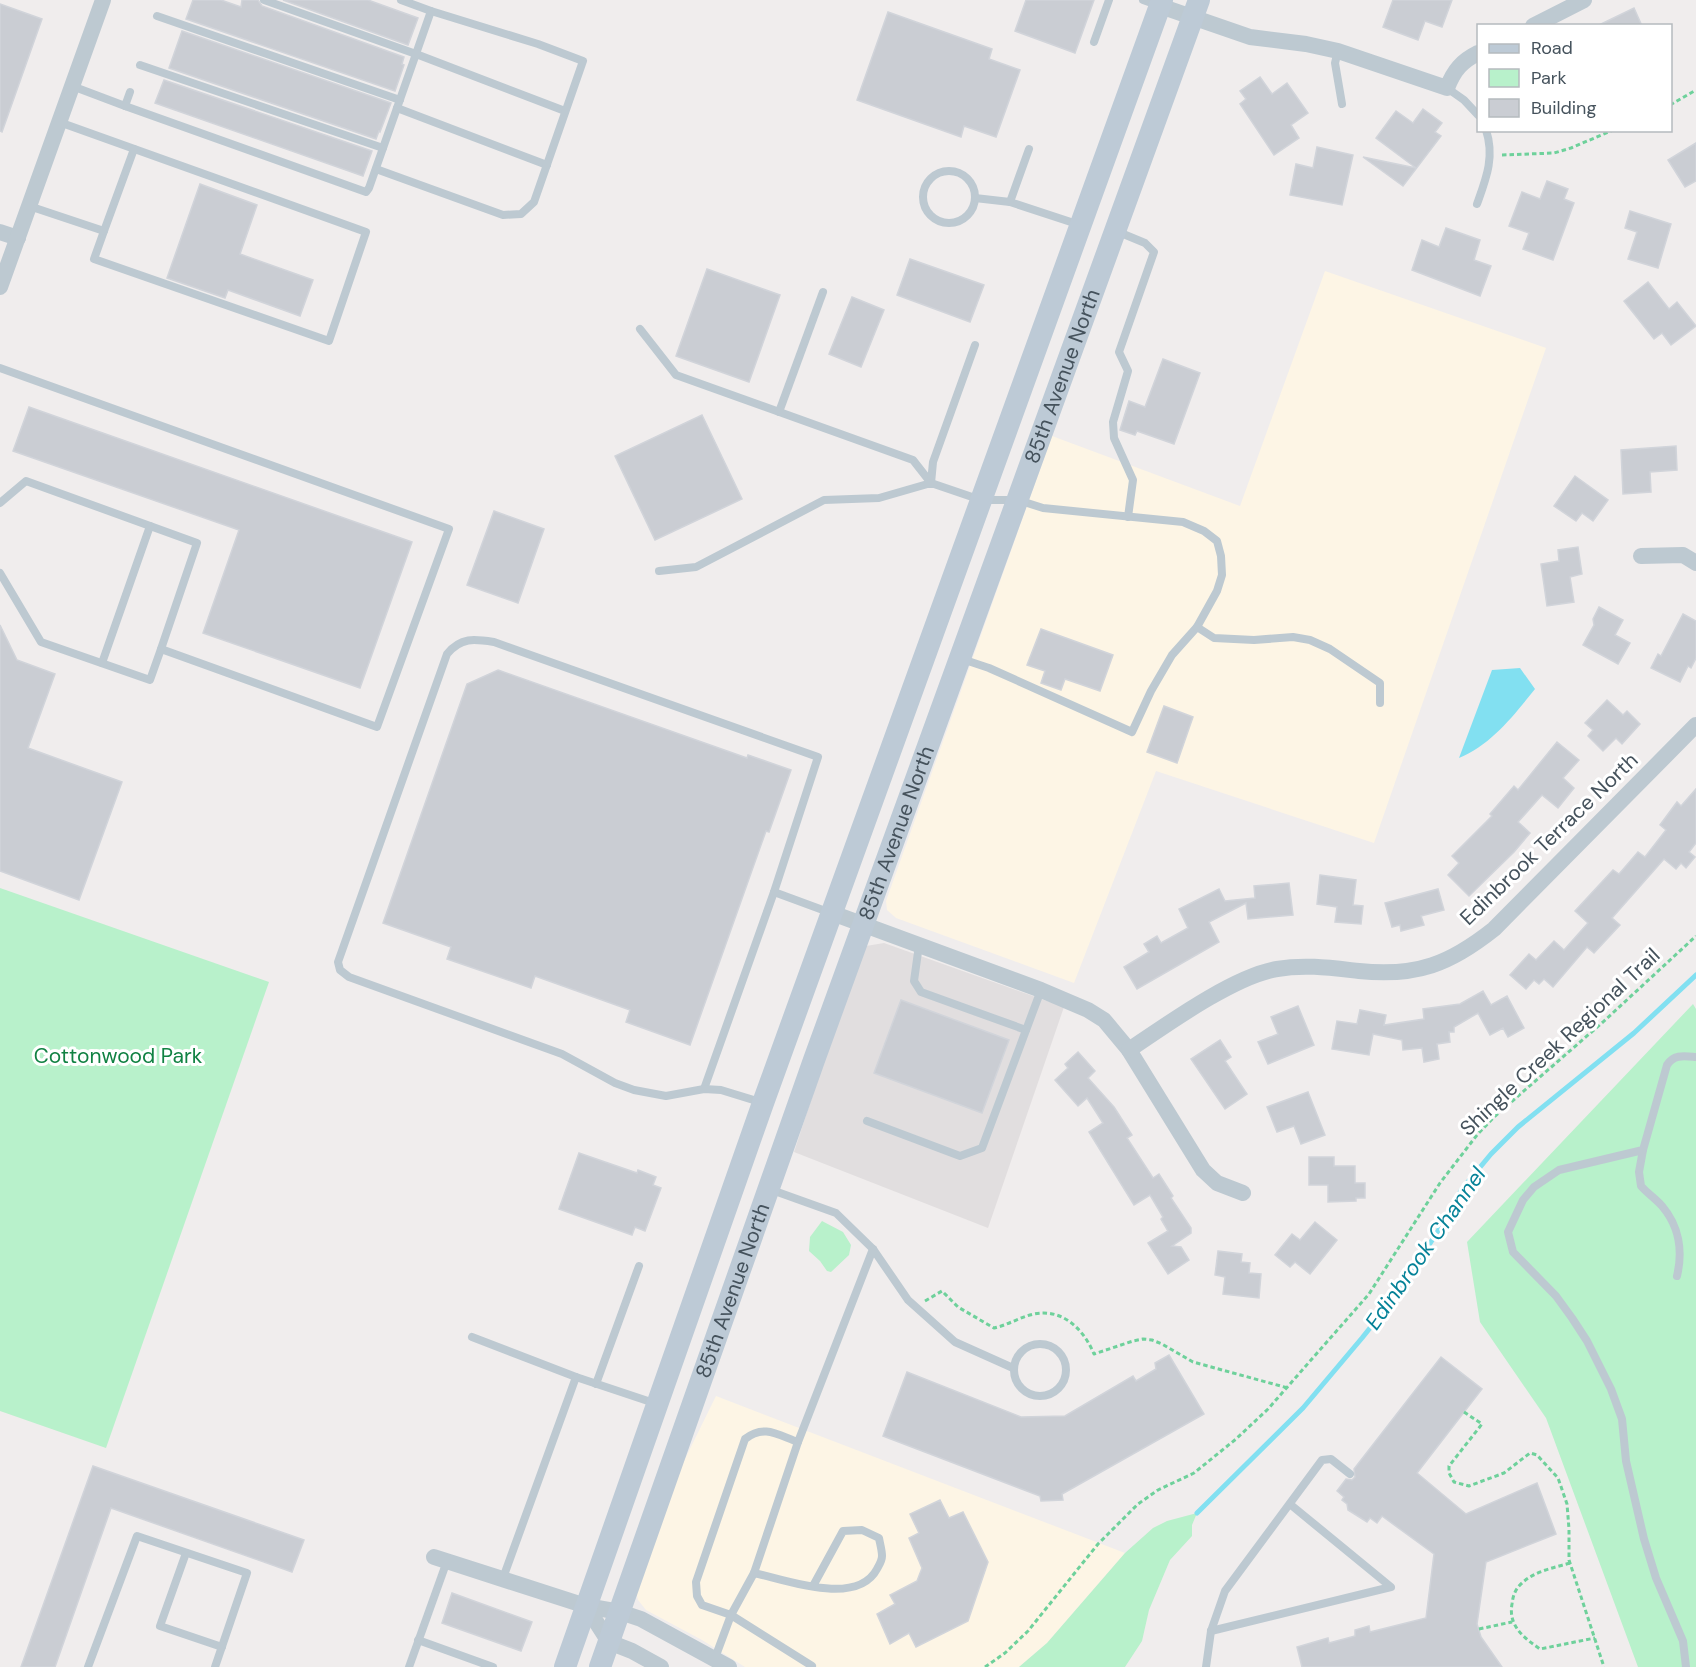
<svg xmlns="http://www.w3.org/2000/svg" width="1696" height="1667" font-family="'DM Sans',sans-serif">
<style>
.commercial{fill:#fdf5e5}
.education{fill:#e1dedf}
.green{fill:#b8f1cb}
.water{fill:#82e0f1}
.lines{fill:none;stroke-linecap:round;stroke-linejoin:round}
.stream{stroke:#82e0f1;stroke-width:5}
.building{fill:#cacdd3;stroke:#d1d4da;stroke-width:1.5}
.path{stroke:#6ed19b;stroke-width:3;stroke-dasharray:4.5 3;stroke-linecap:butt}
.lane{stroke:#bdc9d1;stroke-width:8}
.street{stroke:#bdc9d1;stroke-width:16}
.secondary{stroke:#bdcad6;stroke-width:22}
.labels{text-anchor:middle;stroke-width:6;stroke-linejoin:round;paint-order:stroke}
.street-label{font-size:21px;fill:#45525c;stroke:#fff}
.park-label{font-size:21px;fill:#118243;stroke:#fff}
.water-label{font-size:22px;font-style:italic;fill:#058298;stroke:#fff}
</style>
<rect width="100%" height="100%" fill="#f0eded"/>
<!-- commercial -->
<g class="commercial">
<polygon points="1325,271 1546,348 1374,843 1156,771 1074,983 896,918 887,910 886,901 1052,436 1240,506"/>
<polygon points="716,1396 1125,1553 1047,1643 1019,1667 745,1667 702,1640 646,1610 638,1600 636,1592 683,1463"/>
</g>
<!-- education -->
<polygon class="education" points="884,943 1064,1007 988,1228 794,1152 858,957 866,946"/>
<!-- green -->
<g class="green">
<polygon points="0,888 269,982 106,1448 0,1411"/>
<polygon points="1693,1004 1696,1009 1696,1667 1638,1667 1546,1418 1480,1322 1467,1242"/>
<polygon points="822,1221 843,1232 851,1245 849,1255 831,1272 827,1271 820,1261 809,1251 810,1237"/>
<polygon points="1197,1513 1192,1525 1192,1536 1170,1560 1149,1610 1142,1641 1125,1667 1019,1667 1047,1643 1125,1553 1153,1528 1167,1521"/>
</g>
<!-- water -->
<path class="water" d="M1520,668L1535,689C1514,715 1491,745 1459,758L1492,670Z"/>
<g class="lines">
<!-- stream -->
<polyline class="stream" points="1197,1513 1303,1408 1362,1338 1398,1293 1438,1231 1462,1189 1491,1154 1518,1127 1634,1033 1696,975"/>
</g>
<!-- building -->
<g class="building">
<polygon points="193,0 221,0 241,7 242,0 258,0 262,6 404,57 402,64 404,65 395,91 186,19"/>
<polygon points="283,0 368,0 418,18 408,45"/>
<polygon points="1026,0 1094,0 1075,53 1015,31"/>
<polygon points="1393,0 1452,0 1442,27 1425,21 1418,40 1383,27"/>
<polygon points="0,4 42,19 2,132 0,131"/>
<polygon points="1634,8 1642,26 1597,26"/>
<polygon points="888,12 992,49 989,59 1020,70 996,137 964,126 961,137 857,100"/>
<polygon points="182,31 391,103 380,132 379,131 376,139 169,68"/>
<polygon points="1260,77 1272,94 1287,83 1308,113 1291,125 1299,138 1274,155 1240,104 1246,99 1240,91"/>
<polygon points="164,80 372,151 363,176 155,103"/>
<polygon points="1423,109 1442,123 1435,132 1441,136 1403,186 1363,157 1416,168 1376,138 1396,111 1413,123"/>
<polygon points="1696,143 1696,181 1685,187 1668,160"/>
<polygon points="1317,147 1353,155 1342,205 1290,195 1296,164 1313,168"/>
<polygon points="1547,181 1568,189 1564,199 1574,203 1553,260 1523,249 1529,233 1509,226 1522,192 1540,199"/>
<polygon points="200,184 257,205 240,254 313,280 300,316 228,290 225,298 167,278"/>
<polygon points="1630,211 1671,224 1658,268 1628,259 1637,232 1625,228"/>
<polygon points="1446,228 1480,240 1474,260 1491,266 1480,296 1412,270 1422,240 1439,247"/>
<polygon points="910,259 984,285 970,322 897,295"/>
<polygon points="707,269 780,295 749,382 676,356"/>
<polygon points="1648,282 1669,309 1677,302 1696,326 1671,345 1662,333 1654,339 1624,301"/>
<polygon points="852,297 884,310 861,367 829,354"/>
<polygon points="1163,359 1200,373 1174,444 1137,431 1135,435 1120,430 1129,401 1145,407"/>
<polygon points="29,407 412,542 360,688 203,633 239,530 13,451"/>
<polygon points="702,415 742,499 655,540 615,456"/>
<polygon points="1676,446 1677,470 1650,472 1651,492 1623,494 1621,450"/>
<polygon points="1575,476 1608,500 1593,521 1582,513 1576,521 1554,506"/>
<polygon points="494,511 544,529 518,603 467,585"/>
<polygon points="1578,547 1582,574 1570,577 1574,602 1547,606 1541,564 1559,561 1558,550"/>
<polygon points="1599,607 1623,620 1615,635 1630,643 1618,664 1583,645 1594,625 1593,619"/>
<polygon points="1683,614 1696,621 1696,658 1691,668 1688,666 1680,682 1651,668 1658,654 1661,656"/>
<polygon points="0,625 17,660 55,674 28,748 122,782 79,900 0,871"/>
<polygon points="1041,629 1113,655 1100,691 1065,679 1061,690 1041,683 1045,671 1027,665"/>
<polygon points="498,670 747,758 748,755 791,770 769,832 766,831 690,1045 626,1022 630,1010 535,976 531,988 447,959 451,947 383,923 467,684"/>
<polygon points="1607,700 1623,715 1627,711 1640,724 1622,744 1616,738 1603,751 1588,736 1593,730 1585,723"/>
<polygon points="1164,706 1193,717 1177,763 1147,752"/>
<polygon points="1557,742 1579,760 1563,778 1574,788 1558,808 1542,795 1518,822 1530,833 1514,852 1469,896 1448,875 1459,863 1452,856 1492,816 1490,814 1514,786 1518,790"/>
<polygon points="1696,789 1696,843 1689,852 1695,857 1686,868 1681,863 1676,869 1664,859 1612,918 1620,925 1594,953 1587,947 1553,987 1544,979 1539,984 1534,980 1526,989 1510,975 1529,954 1536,960 1554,941 1564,950 1588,923 1575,911 1613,870 1619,874 1638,852 1645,857 1666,830 1660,825 1677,802 1681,806"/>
<polygon points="1320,875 1356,880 1353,905 1363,906 1361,924 1335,922 1337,907 1317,904"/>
<polygon points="1289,883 1293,915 1248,919 1246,903 1209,922 1219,942 1137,989 1124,967 1149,952 1144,944 1157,936 1161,943 1188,928 1179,909 1219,889 1225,901 1255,898 1254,886"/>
<polygon points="1438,889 1444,910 1421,916 1424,925 1401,931 1400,925 1392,927 1385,903"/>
<polygon points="1483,991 1491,1005 1507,996 1524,1028 1508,1037 1503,1028 1490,1035 1478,1013 1454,1027 1454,1032 1449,1032 1450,1042 1437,1044 1439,1059 1424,1062 1422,1048 1403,1050 1402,1040 1373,1034 1369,1055 1332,1049 1337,1021 1357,1024 1360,1010 1386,1015 1384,1025 1424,1019 1423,1009 1460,1004"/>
<polygon points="901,1000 1009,1040 982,1113 874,1073"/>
<polygon points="1298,1006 1314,1045 1268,1064 1258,1042 1278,1034 1271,1017"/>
<polygon points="1220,1040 1231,1057 1225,1061 1247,1094 1225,1109 1191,1059"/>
<polygon points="1078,1052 1095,1071 1088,1078 1114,1107 1132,1135 1127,1138 1153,1178 1159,1174 1173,1196 1171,1198 1191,1228 1191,1233 1172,1246 1181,1247 1189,1260 1168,1274 1148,1243 1168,1231 1161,1219 1163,1217 1150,1195 1134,1205 1089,1132 1103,1123 1087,1098 1078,1106 1055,1080 1068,1068 1065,1064"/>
<polygon points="1308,1092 1325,1135 1301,1144 1294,1126 1277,1132 1267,1107"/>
<polygon points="579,1153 637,1173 638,1170 656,1177 653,1185 661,1188 645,1231 635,1227 632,1235 559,1209"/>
<polygon points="1309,1157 1334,1157 1334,1166 1355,1166 1355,1183 1365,1183 1365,1198 1356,1198 1356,1201 1328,1202 1328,1185 1309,1185"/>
<polygon points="1315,1222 1337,1240 1310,1274 1295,1262 1290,1267 1275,1255 1292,1234 1300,1240"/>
<polygon points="1218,1251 1242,1254 1241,1262 1250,1263 1249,1273 1261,1274 1259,1298 1223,1294 1225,1277 1215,1275"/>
<polygon points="1169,1355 1204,1414 1062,1494 1063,1500 1041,1501 1040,1496 883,1436 907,1372 1021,1417 1065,1416 1133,1376 1136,1381 1156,1369 1155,1363"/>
<polygon points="1441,1357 1482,1389 1417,1473 1466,1514 1537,1483 1556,1534 1486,1562 1477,1624 1481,1637 1502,1667 1302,1667 1297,1647 1328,1638 1329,1643 1355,1636 1355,1630 1369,1626 1370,1632 1426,1618 1434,1554 1382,1516 1377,1523 1370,1518 1367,1522 1348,1510 1347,1504 1342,1500 1344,1497 1337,1491 1346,1479 1352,1480 1355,1477 1354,1469"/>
<polygon points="93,1466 304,1540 292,1572 111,1508 55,1667 21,1667"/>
<polygon points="940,1500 949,1518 963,1512 988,1562 968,1621 916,1647 909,1633 890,1644 877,1614 895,1604 890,1595 917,1581 922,1568 909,1538 919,1533 910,1514"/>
<polygon points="452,1593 532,1622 521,1651 442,1623"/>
</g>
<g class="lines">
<!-- path -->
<g class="path">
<polyline points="1670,105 1696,90"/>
<polyline points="1502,155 1554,153 1571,148 1613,130"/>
<path d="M925,1301L942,1291L958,1307L994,1328C1008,1325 1020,1317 1034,1314C1063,1308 1084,1330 1094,1354L1133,1341L1143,1339L1152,1340L1162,1344L1193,1362L1288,1388"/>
<polyline points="1464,1412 1482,1424 1449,1466 1449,1473 1454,1482 1469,1486 1504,1473 1530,1453 1537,1455 1558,1478 1567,1504 1569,1529 1569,1560 1604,1667"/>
<path d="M1570,1563C1553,1568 1535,1571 1522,1583C1515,1589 1513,1596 1512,1604C1508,1626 1524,1638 1540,1649L1595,1638"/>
<polyline points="1479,1629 1512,1622"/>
<polyline points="985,1667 1005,1653 1028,1631 1098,1544 1138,1504 1158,1490 1194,1473 1236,1439 1268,1409 1369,1294 1440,1183 1477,1135 1494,1117 1603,1022 1696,936"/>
</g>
<!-- lane -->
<g class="lane">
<polyline points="264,0 416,54 565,111"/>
<polyline points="1143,0 1160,6"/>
<polyline points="157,16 400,100"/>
<polyline points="1094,42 1109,0"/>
<polyline points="1338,51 1335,63 1342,104"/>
<polyline points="140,65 383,148"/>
<polyline points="72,86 125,106 130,92"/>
<polyline points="1447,88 1464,100 1478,115"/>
<polyline points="125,106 366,192 369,188 431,11 401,0"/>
<polyline points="397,108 547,165"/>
<polyline points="1029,149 1010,202 1080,225"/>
<polyline points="376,169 503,215 521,214 534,202 583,61 538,44 431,11"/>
<circle cx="949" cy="197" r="26"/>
<polyline points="975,198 1010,202"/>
<path d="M1477,204C1486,179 1495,157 1486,130"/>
<polyline points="29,206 104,231 94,259 329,341 366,232 59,122"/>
<polyline points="104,231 134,149"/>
<polyline points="1116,231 1145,243 1154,252 1119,352 1128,371 1113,422 1114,438 1133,480 1128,517"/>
<polyline points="640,329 676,375 913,460 931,483"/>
<polyline points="0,368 449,529 377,727 161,649 150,680 41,642 0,573"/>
<polyline points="779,412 823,292"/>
<polyline points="931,483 933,462 975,345"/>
<polyline points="0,503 26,481 197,543 161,649"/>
<polyline points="659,571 696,567 824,500 879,498 931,483 981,500 1018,500 1043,508 1183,522 1204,531 1217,541 1221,556 1222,575 1217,591 1197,627 1172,655 1151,691 1132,732 989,668 962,659"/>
<polyline points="1197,627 1214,638 1254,640 1293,637 1310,640 1330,649 1380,683 1380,703"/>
<polyline points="102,663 150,526"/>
<polyline points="919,945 914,981 921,992 1026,1030"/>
<polyline points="704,1089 774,892"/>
<path d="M763,1103L721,1090L704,1089L666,1096L634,1090L615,1083L562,1054L349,977L340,970L338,962L447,654C461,637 474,639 494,642L818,757L774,892L831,913"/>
<polyline points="867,1121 960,1156 982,1148 1041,990"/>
<path d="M1643,1150L1639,1172L1641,1186C1647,1193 1656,1199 1662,1206C1679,1226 1683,1251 1677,1276"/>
<polyline points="769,1189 836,1213 873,1249 908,1300 955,1342 1013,1368"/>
<polyline points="472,1337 576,1377"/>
<circle cx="1040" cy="1370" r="26"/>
<polyline points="596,1384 639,1266"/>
<path d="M798,1442C778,1435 764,1424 745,1439L696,1582L697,1596L702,1605L731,1615L812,1666"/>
<polyline points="186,1553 160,1626 222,1647"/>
<path d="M754,1573C786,1580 857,1607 877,1569C879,1565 882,1561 882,1556C882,1550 880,1544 879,1538L862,1530L843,1531L813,1586"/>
<polyline points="503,1578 576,1377 657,1404"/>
<polyline points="1211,1631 1391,1587 1291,1505"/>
<polyline points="418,1640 493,1667"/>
<polyline points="715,1658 731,1615 754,1573 798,1442 873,1249"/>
<polyline points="88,1667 137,1536 247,1573 215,1667"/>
<polyline points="409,1667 447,1561"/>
<polyline points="1206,1667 1211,1631 1225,1591 1322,1460 1331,1459 1350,1474"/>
<path d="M1686,1667L1683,1641L1656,1578L1644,1539L1626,1461L1622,1419L1611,1389L1587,1341L1572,1318L1556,1296L1513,1252L1508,1232L1523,1200L1534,1187L1559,1170L1643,1150L1667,1065C1674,1054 1684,1056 1696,1057"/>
</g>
<!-- street -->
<g class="street">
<path d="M1160,6L1250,37L1306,44L1338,51L1447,88C1454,70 1462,61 1478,53"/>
<polyline points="1533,26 1584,0"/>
<polyline points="0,232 18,238"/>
<polyline points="0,287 103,0"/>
<polyline points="1641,556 1683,555 1696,563"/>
<polyline points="832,913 1041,990 1088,1010 1104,1020 1129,1050 1203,1170 1217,1183 1243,1193"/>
<path d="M1129,1050C1166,1025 1234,976 1277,969C1305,964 1332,968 1359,971C1417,977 1450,964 1494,929L1696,725"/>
<polyline points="434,1557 586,1606 620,1612 641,1619 729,1667"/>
<polyline points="586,1606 609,1642 632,1651 661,1667"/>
</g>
<!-- secondary -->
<g class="secondary">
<polyline points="565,1667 763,1103 1162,0"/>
<path id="s1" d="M600,1667L814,1060L1199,0"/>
</g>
</g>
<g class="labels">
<!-- street labels -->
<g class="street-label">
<text dy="7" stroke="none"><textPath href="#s1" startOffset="1371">85th Avenue North</textPath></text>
<text dy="7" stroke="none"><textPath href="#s1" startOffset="885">85th Avenue North</textPath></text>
<text transform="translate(1549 839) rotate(-44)" y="7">Edinbrook Terrace North</text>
<text transform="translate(1560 1042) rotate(-43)" y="7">Shingle Creek Regional Trail</text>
<text dy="7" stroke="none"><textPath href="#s1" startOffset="399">85th Avenue North</textPath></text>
</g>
<!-- park labels -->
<g class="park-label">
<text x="118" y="1063">Cottonwood Park</text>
</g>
<!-- water labels -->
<g class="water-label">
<text transform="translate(1425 1248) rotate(-55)" y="8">Edinbrook Channel</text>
</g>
</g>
<!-- legend -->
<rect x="1477" y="24" width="195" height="108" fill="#ffffff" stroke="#b5babe" stroke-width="1.5"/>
<rect x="1489" y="44" width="30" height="9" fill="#bdcad6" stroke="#b5babe" stroke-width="1.5"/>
<text x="1531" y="54" font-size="18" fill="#45525c">Road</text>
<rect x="1489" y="69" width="30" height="18" fill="#b8f1cb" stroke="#b5babe" stroke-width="1.5"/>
<text x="1531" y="84" font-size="18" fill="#45525c">Park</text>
<rect x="1489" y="99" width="30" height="18" fill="#cacdd3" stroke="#b5babe" stroke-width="1.5"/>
<text x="1531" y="114" font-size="18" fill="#45525c">Building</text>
</svg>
